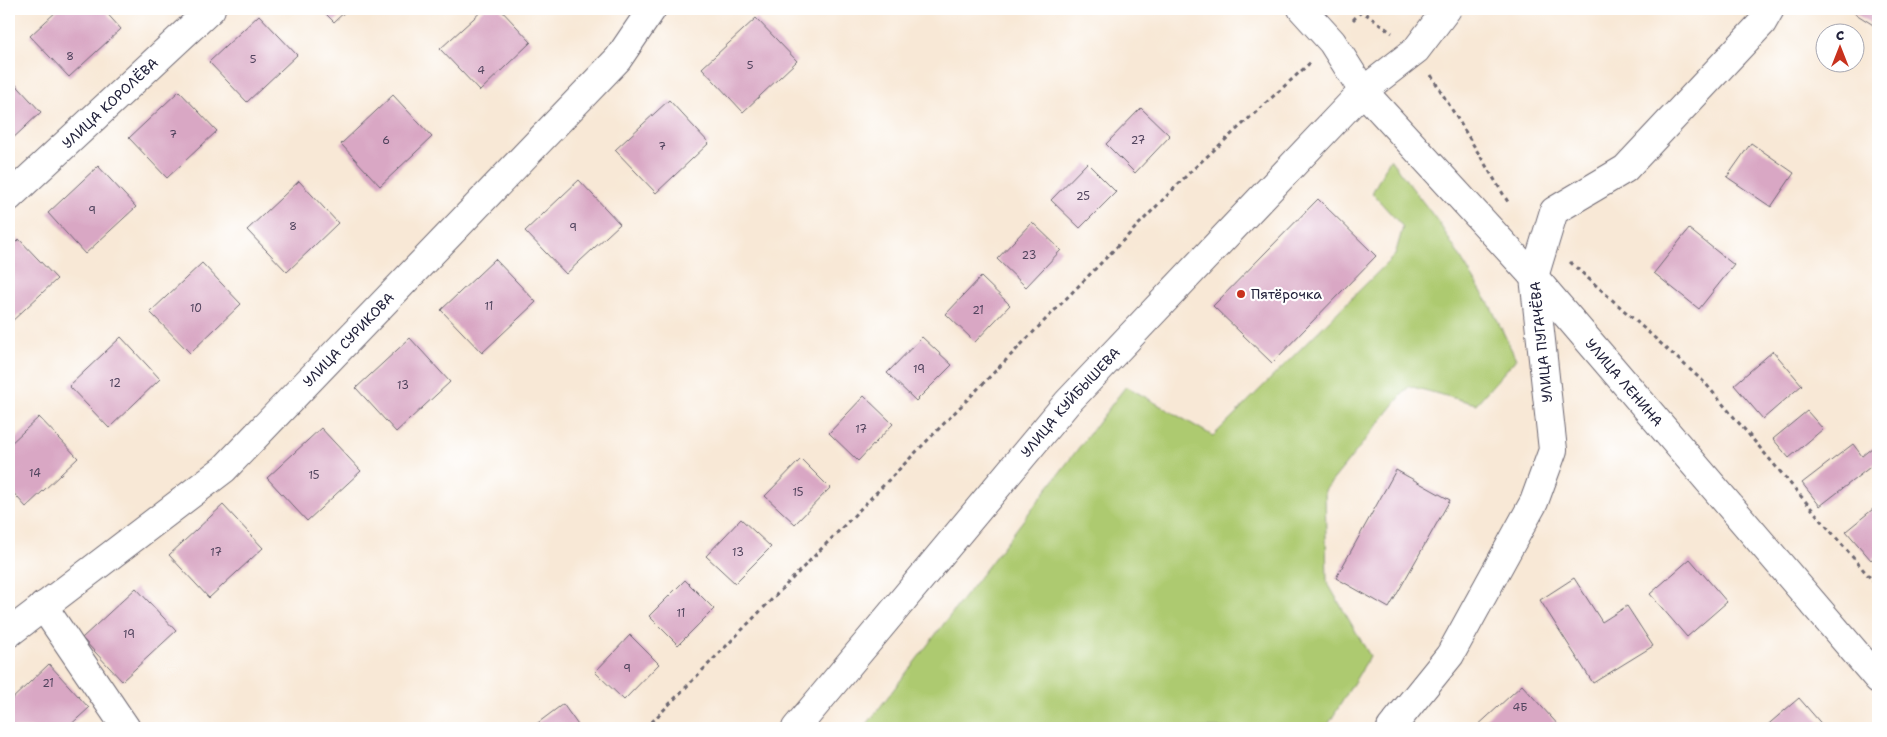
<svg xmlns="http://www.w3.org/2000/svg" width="1887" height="737" font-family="'Shantell Sans',sans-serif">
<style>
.green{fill:#adca70;stroke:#687656}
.building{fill:#d9a7c4}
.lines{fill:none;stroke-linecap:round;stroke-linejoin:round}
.street-casing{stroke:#6d6771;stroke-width:30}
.secondary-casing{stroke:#6d6771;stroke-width:30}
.path{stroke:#6d6771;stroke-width:3;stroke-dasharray:4 4;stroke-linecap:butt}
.street{stroke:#fff;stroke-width:28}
.secondary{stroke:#fff;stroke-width:28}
.poi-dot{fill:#c8321e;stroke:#fff;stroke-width:2}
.labels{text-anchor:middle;stroke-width:4.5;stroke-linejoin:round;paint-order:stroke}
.number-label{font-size:11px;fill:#50435d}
.street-label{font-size:14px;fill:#22223b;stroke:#fff}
.poi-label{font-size:14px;fill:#22223b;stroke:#fff;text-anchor:start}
</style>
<rect width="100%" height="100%" fill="#fff"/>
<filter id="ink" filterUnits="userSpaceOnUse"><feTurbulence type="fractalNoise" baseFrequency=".02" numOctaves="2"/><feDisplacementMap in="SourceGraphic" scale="10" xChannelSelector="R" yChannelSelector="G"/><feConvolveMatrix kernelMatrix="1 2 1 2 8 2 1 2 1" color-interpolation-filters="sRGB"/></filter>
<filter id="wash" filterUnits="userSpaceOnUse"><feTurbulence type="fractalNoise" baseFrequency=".0096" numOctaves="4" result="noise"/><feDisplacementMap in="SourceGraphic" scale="20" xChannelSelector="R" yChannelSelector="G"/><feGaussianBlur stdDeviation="1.12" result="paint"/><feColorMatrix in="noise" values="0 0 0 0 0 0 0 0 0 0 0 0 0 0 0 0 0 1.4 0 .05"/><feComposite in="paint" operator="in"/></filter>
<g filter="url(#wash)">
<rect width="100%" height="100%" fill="#f8e8d6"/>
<!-- green -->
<polygon class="green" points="1390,159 1439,223 1491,307 1516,359 1476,404 1409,386 1325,490 1327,582 1370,656 1326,728 864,728 1126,386 1213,436 1395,255 1403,227 1372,193"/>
<g id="blocks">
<!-- building -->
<g class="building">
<polygon points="59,9 103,9 121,29 69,77 30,36"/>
<polygon points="321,9 348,9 334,22"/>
<polygon points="484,9 500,9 531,42 480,91 440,49"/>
<polygon points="1848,9 1878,9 1878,28"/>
<polygon points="259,15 297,55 247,102 209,62"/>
<polygon points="756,18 797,61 743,112 702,68"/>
<polygon points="9,77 41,112 9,142"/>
<polygon points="179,91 217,131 167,178 129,138"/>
<polygon points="393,95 432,137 380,186 341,144"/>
<polygon points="669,100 709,143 656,193 615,150"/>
<polygon points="1141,108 1170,136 1135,173 1106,144"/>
<polygon points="1751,143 1794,173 1771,207 1727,177"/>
<polygon points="1087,163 1116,192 1080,228 1051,200"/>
<polygon points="98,166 136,207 85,254 48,213"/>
<polygon points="579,180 620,224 566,274 525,231"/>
<polygon points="299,181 338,223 287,272 247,230"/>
<polygon points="1318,199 1376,256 1272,363 1213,306"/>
<polygon points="1032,222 1061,250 1026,287 997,259"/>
<polygon points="1689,229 1734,265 1699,309 1654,273"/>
<polygon points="19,239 57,279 9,324 9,249"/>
<polygon points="495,259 536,302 482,353 441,310"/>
<polygon points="202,263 241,304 190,353 150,312"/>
<polygon points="981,277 1010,305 975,342 946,314"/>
<polygon points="121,337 160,379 109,428 69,386"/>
<polygon points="922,337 952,365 916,401 887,373"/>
<polygon points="410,338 450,382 396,432 356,388"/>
<polygon points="1773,351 1802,385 1763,419 1734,385"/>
<polygon points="864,396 893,424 858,461 829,433"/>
<polygon points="1807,411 1823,429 1789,458 1773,439"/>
<polygon points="39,417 78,458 26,507 9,488 9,445"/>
<polygon points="321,428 361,471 307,521 267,478"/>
<polygon points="1853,444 1862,456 1872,448 1878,457 1878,461 1820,506 1802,483"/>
<polygon points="801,459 830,488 795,524 765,496"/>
<polygon points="1396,470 1450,500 1389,608 1336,578"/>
<polygon points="223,505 263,548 209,598 169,555"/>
<polygon points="1878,505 1878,554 1871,560 1846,531"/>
<polygon points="741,519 771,547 735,583 706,556"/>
<polygon points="1690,559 1727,602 1687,637 1650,594"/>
<polygon points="1574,578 1602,622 1627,606 1653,646 1593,683 1540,600"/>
<polygon points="685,580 714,609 678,645 649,616"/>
<polygon points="136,588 176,631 122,681 82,638"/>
<polygon points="630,635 659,664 624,700 595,672"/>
<polygon points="49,664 89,708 67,728 9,728 9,702"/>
<polygon points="1522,685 1561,728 1475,728"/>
<polygon points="1799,698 1825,728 1764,728"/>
<polygon points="563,704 580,728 531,728"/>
</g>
</g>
</g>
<g filter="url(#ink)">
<use href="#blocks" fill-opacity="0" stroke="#6d6771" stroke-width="1"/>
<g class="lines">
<defs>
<g id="street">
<polyline points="1363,91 1416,50 1447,9"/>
<path id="s1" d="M9,197L211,9"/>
<polyline points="43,606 126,728"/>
<path id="s2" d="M9,633L224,469L618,59L652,9"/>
<polyline points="1391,728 1450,655 1534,502 1553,450 1534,277 1554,211 1625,169 1762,23 1770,9"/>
</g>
<g id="secondary">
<path id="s3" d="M1302,9L1332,42L1363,91L1534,277L1878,679"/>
<path id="s4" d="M796,728L1067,403L1363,91"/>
</g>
</defs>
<!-- street casing -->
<use href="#street" class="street-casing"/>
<!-- secondary casing -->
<use href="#secondary" class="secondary-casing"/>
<!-- path -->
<g class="path">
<polyline points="1359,9 1392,33"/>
<polyline points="1353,20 1361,12"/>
<polyline points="1431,75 1508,202"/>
<polyline points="1570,262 1705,383 1878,587"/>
<polyline points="646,728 1191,171 1311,62"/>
</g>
<!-- street -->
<use href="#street" class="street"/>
<!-- secondary -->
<use href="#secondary" class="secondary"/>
</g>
</g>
<!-- markers -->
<circle class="poi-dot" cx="1241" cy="294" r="5"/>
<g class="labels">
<!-- number labels -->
<g class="number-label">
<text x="70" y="60">8</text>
<text x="253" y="63">5</text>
<text x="750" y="69">5</text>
<text x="481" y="74">4</text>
<text x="173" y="138">7</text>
<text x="386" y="144">6</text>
<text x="1138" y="144">27</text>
<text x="662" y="150">7</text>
<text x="1083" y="200">25</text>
<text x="92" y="214">9</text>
<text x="293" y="230">8</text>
<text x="573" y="231">9</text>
<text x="1029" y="259">23</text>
<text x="489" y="310">11</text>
<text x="196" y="312">10</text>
<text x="978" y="314">21</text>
<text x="919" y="373">19</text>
<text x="115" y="387">12</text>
<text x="403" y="389">13</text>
<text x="861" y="433">17</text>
<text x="35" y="477">14</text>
<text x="314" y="479">15</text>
<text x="798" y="496">15</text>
<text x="216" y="556">17</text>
<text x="738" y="556">13</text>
<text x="681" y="617">11</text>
<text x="129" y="638">19</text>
<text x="627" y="672">9</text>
<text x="48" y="687">21</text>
<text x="1520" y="711">4Б</text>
</g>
<!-- street labels -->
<g class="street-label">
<text dy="5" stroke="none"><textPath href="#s1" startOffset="138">УЛИЦА КОРОЛЁВА</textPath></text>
<text dy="5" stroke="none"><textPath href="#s2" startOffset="450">УЛИЦА СУРИКОВА</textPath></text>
<text transform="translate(1541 342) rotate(-96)" y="5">УЛИЦА ПУГАЧЁВА</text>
<text dy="5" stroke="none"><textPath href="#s3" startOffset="494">УЛИЦА ЛЕНИНА</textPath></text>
<text dy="5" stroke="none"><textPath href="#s4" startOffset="426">УЛИЦА КУЙБЫШЕВА</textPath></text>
</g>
<!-- poi labels -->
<g class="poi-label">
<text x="1251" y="299">Пятёрочка</text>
</g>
</g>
<!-- margin -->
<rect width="1887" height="737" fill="none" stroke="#fff" stroke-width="30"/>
<!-- north arrow -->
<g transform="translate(1840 48)"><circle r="24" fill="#ffffff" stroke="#a7a7b1"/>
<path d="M0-4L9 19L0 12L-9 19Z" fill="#c8321e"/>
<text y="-8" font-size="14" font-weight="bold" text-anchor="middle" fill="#22223b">С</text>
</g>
</svg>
